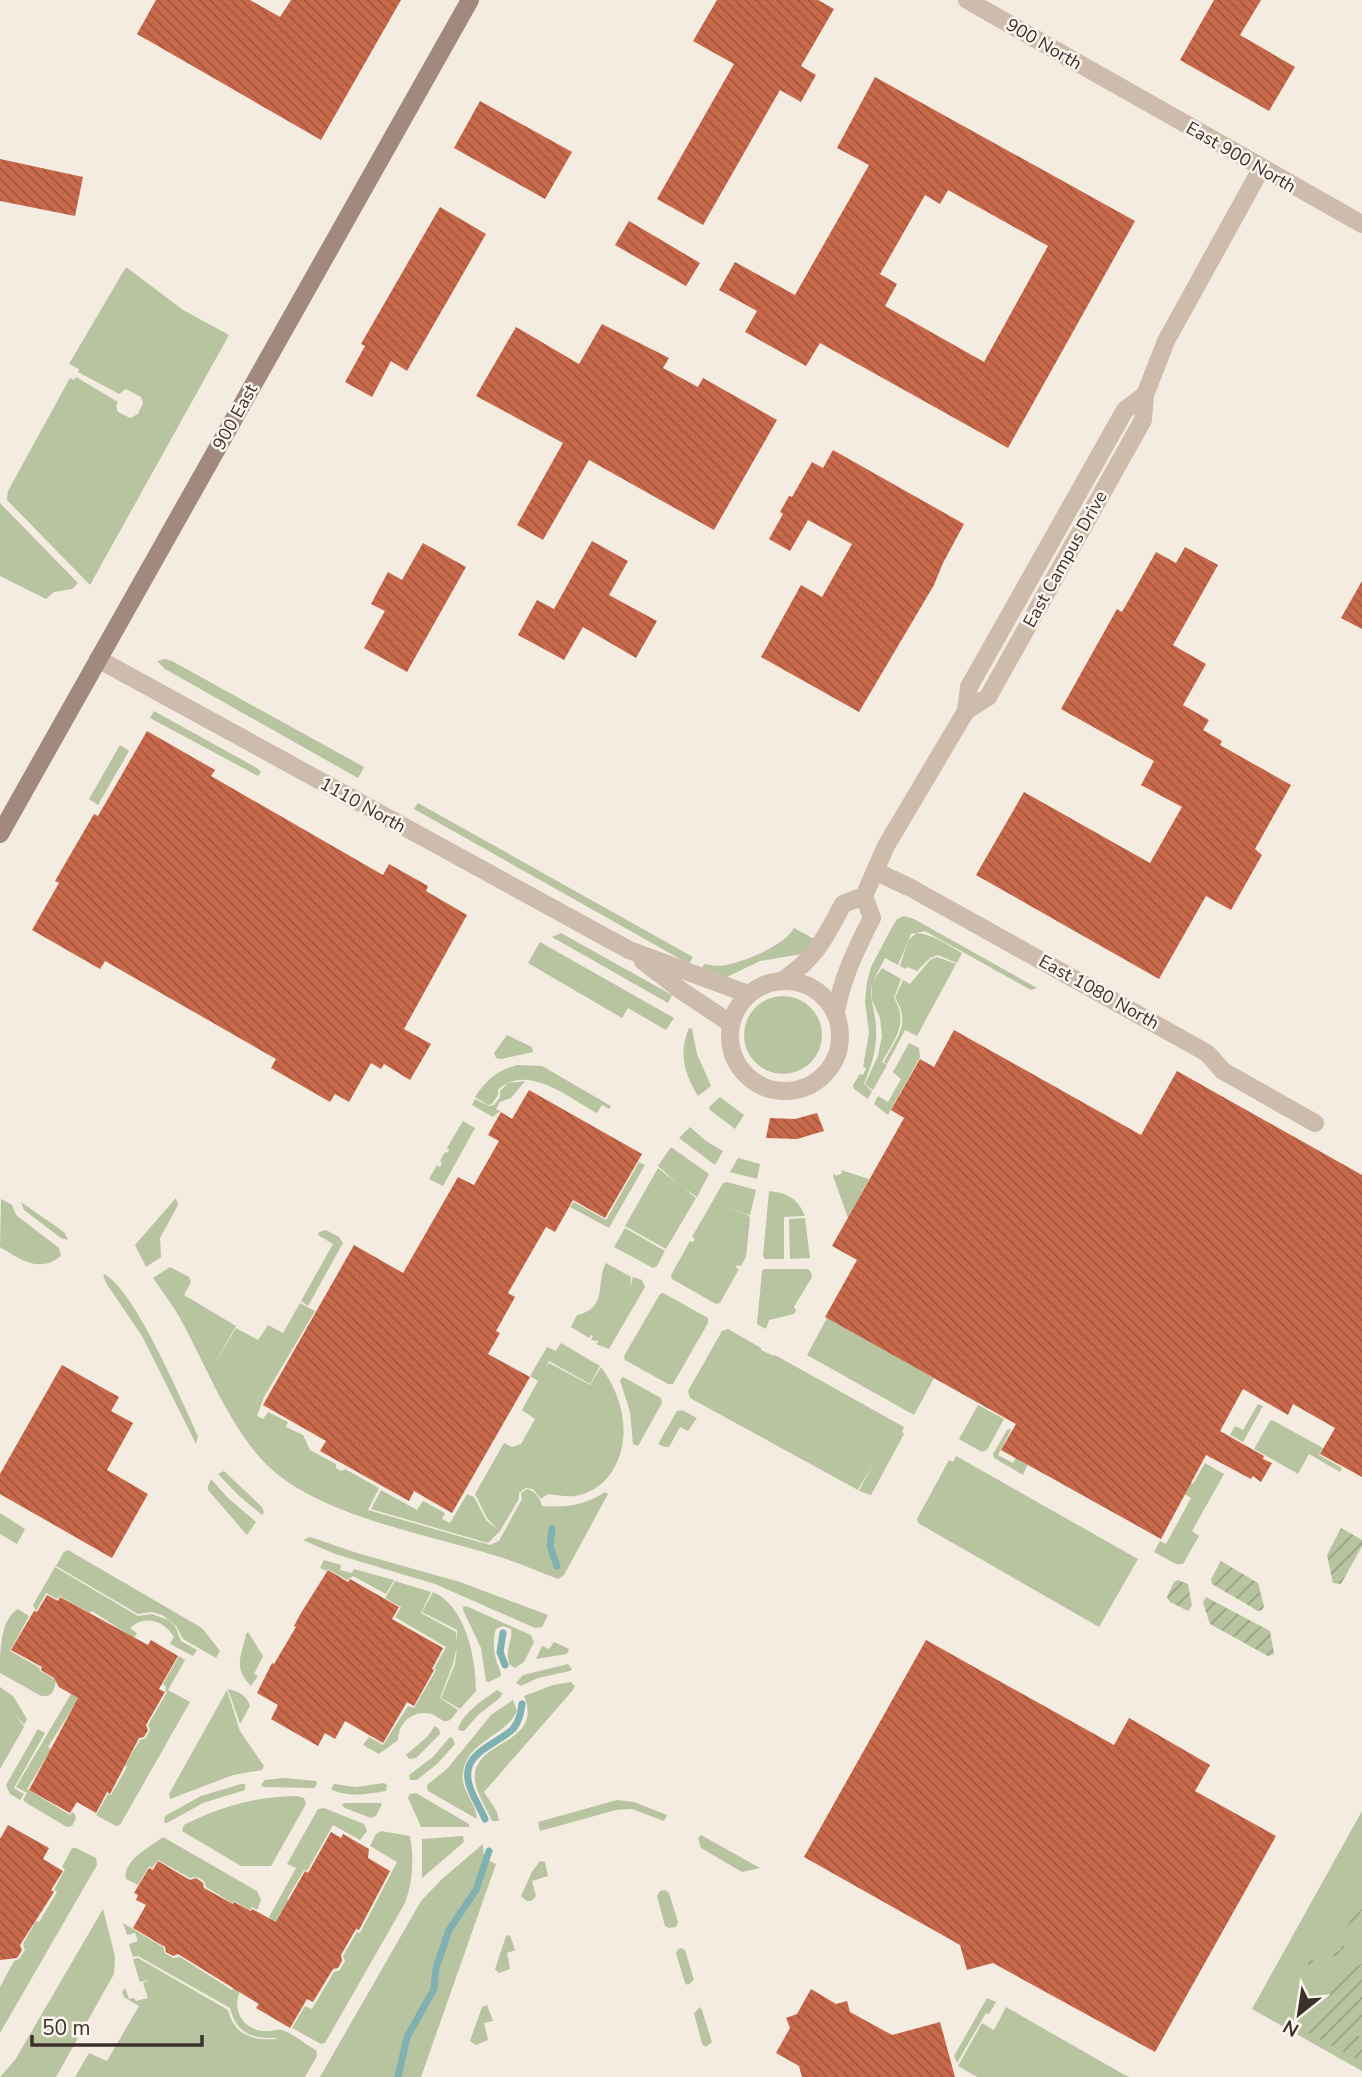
<svg xmlns="http://www.w3.org/2000/svg" width="1362" height="2077" font-family="'Nunito Sans',sans-serif">
<style>
.green{fill:#b8c4a0}
.garden{fill:url(#garden-furrows)}
.lines{fill:none;stroke-linecap:round;stroke-linejoin:round}
.stream{stroke:#7fb0b2;stroke-width:7}
.building{fill:url(#building-back-hatch);fill-rule:evenodd}
.minor{stroke:#cdbbac;stroke-width:18}
.tertiary{stroke:#cdbbac;stroke-width:18}
.secondary{stroke:#a18a7d;stroke-width:18}
.labels{text-anchor:middle;stroke-width:5;stroke-linejoin:round;paint-order:stroke}
.street-label{font-size:18px;fill:#3b302b;stroke:#fbf5ee}
</style>
<defs>
<pattern id="garden-furrows" width="10" height="10" patternUnits="userSpaceOnUse" patternTransform="scale(1.75)"><rect width="10" height="10" fill="#b8c4a0"/><path d="M-1 1l2-2M0 10L10 0M9 11l2-2" fill="none" stroke="#97a083"/></pattern>
<pattern id="building-back-hatch" width="6" height="6" patternUnits="userSpaceOnUse" patternTransform="scale(1.75)"><rect width="6" height="6" fill="#c8694b"/><path d="M-1 5l2 2M0 0l6 6M5-1l2 2" fill="none" stroke="#a4573f"/></pattern>
</defs>
<rect width="100%" height="100%" fill="#f4ebe1"/>
<!-- green -->
<g class="green">
<polygon points="126,267 183,310 229,335 90,585 7,500 8,491 70,378 74,380 76,377 118,402 116,406 118,412 130,418 138,414 143,403 141,397 126,389 119,394 78,372 79,369 69,364"/>
<polygon points="0,503 78,583 72,589 54,592 46,599 0,576"/>
<polygon points="165,659 172,661 364,767 358,778 165,669 157,661"/>
<polygon points="154,711 257,768 261,772 258,776 150,718"/>
<polygon points="120,745 129,751 98,805 89,799"/>
<polygon points="418,803 693,957 689,964 414,809"/>
<path d="M904,916L914,919L1037,988L1031,990L925,931L911,934L898,965L885,958L873,981L882,968L901,979L894,998C909,1024 895,1038 882,1062L887,1065L873,1090L865,1084L878,1056L882,1036L880,1018L872,1000V984C870,999 873,1004 875,1018C879,1042 873,1062 864,1084L872,1091L868,1099L854,1089L853,1085L860,1074L863,1075L866,1068L863,1067L869,1033L865,1001L867,982L871,967L891,929L897,919Z"/>
<path d="M794,928L814,939L802,954L760,961L725,978L701,970L704,964C712,965 719,967 727,965C746,961 785,945 794,928Z"/>
<polygon points="561,933 672,995 668,1003 552,937"/>
<path d="M916,933C933,934 948,945 962,953L957,963L938,955L930,958L917,971L908,967L906,969L900,966L908,941Z"/>
<polygon points="540,942 674,1018 666,1030 628,1008 622,1018 528,963"/>
<path d="M937,957L956,964L917,1036L905,1030L887,1064L884,1062C896,1038 912,1024 895,998L903,980L910,984L930,960Z"/>
<circle cx="783" cy="1035" r="39"/>
<path d="M689,1028L692,1029L697,1054L711,1086L698,1096C685,1075 678,1053 689,1028Z"/>
<polygon points="507,1035 532,1047 533,1052 501,1059 496,1058 494,1053"/>
<polygon points="909,1043 919,1048 920,1057 888,1115 874,1104 878,1096 888,1102 901,1079 893,1072"/>
<path d="M517,1065L542,1066L611,1106L609,1109L602,1105L597,1113C569,1098 527,1062 498,1090V1095L492,1104L488,1105L475,1097C487,1079 497,1071 517,1065Z"/>
<polygon points="525,1081 511,1098 500,1102 496,1109 500,1111 493,1117 472,1105 475,1099 489,1106 494,1105 500,1097 500,1091 508,1083"/>
<polygon points="720,1097 744,1115 735,1129 710,1110 709,1107"/>
<polygon points="463,1121 475,1128 443,1186 429,1179 437,1165 440,1167 442,1163 440,1161 445,1152 447,1153 449,1150 447,1148"/>
<polygon points="690,1127 706,1141 723,1151 715,1165 679,1138"/>
<polygon points="671,1147 709,1174 697,1197 684,1188 696,1198 666,1249 625,1226 658,1168 679,1185 658,1166"/>
<polygon points="738,1158 760,1164 757,1179 730,1172"/>
<polygon points="639,1162 645,1165 609,1228 570,1207 574,1202 606,1220"/>
<polygon points="841,1170 869,1179 848,1218 833,1176 834,1173 836,1176 842,1173"/>
<polygon points="727,1182 756,1190 750,1215 727,1208 748,1215 750,1218 746,1257 741,1266 737,1265 736,1268 739,1269 720,1303 716,1304 672,1279 671,1275 690,1241 693,1242 695,1239 692,1237 723,1183"/>
<path d="M769,1191C787,1193 798,1198 805,1216L784,1217V1259H765L763,1256Z"/>
<polygon points="176,1198 178,1205 160,1238 161,1257 146,1267 135,1245"/>
<path d="M1,1199L12,1205L16,1215L59,1248L61,1256C39,1274 20,1259 0,1247Z"/>
<polygon points="21,1202 64,1232 68,1240 61,1238 24,1210"/>
<polygon points="805,1218 810,1258 790,1259 789,1219"/>
<polygon points="625,1228 665,1251 657,1266 653,1268 614,1247"/>
<polygon points="326,1230 339,1237 343,1243 308,1306 301,1301 333,1244 318,1235 319,1232"/>
<path d="M606,1263L631,1277L630,1288L633,1277L642,1280L645,1287L609,1349L596,1344L599,1341L591,1340L593,1336L591,1335L589,1338L571,1327L577,1315C609,1308 595,1282 606,1263Z"/>
<path d="M170,1267L189,1277L191,1282L184,1295L236,1326L212,1368L236,1328L258,1340L268,1325L283,1333L300,1303L315,1311L264,1397L257,1416L263,1419L268,1412L288,1422L286,1427L303,1435L310,1450L336,1464V1468L341,1471L345,1469L379,1488L368,1510L490,1545L499,1541L522,1499L521,1493L527,1489C536,1491 540,1498 542,1506C567,1508 585,1505 605,1492L608,1494L564,1575L558,1579C537,1571 515,1561 493,1555C421,1532 304,1514 256,1453C223,1412 205,1364 180,1318C172,1304 162,1291 153,1278Z"/>
<polygon points="764,1269 808,1269 811,1272 812,1277 794,1307 796,1310 794,1314 769,1320 766,1329 757,1324 762,1271"/>
<path d="M103,1274C133,1285 183,1404 198,1436L196,1444L142,1336L106,1283Z"/>
<polygon points="663,1293 708,1318 708,1323 673,1384 668,1384 625,1360 624,1356 660,1294"/>
<polygon points="827,1318 934,1378 914,1415 807,1355"/>
<polygon points="728,1329 761,1348 761,1350 774,1356 775,1355 904,1427 902,1432 904,1434 871,1495 859,1491 873,1464 858,1490 690,1398 688,1391 722,1331"/>
<path d="M561,1343L600,1366L590,1384L549,1361L546,1366L549,1363L590,1385L601,1367C624,1398 633,1440 611,1473C603,1485 589,1494 575,1496C566,1497 557,1495 548,1494L541,1499L533,1489L526,1488L519,1493V1499L500,1531L488,1543L371,1509L381,1490L417,1510L423,1501L445,1513L442,1519L450,1523L467,1494L474,1497L486,1520L498,1530L487,1518L475,1494L504,1443L512,1447L521,1444L535,1419L522,1410L538,1381L530,1376L547,1347L556,1351Z"/>
<polygon points="623,1377 661,1398 662,1403 638,1446 633,1444 630,1412 620,1380"/>
<polygon points="1258,1404 1263,1406 1243,1442 1230,1435 1235,1426 1243,1430"/>
<polygon points="978,1405 1004,1419 987,1450 982,1452 959,1439"/>
<polygon points="682,1410 697,1418 688,1431 680,1427 669,1447 665,1447 658,1444 677,1411"/>
<polygon points="1272,1420 1323,1448 1319,1455 1342,1468 1340,1472 1309,1454 1298,1474 1254,1449 1270,1421"/>
<polygon points="1010,1429 1011,1430 998,1455 1013,1463 1018,1454 1029,1460 1023,1475 994,1458 993,1454 1007,1430"/>
<polygon points="956,1456 1138,1559 1099,1627 918,1523 917,1519 949,1460 953,1462"/>
<polygon points="1205,1463 1224,1474 1192,1531 1199,1536 1183,1564 1176,1564 1154,1552 1160,1541 1166,1544 1191,1498 1181,1492 1187,1481 1193,1484"/>
<polygon points="224,1471 262,1507 264,1512 262,1515 238,1495 218,1474"/>
<polygon points="211,1479 228,1498 256,1522 247,1535 208,1490 208,1486"/>
<polygon points="0,1513 25,1529 17,1544 0,1534"/>
<polygon points="310,1537 357,1553 460,1582 548,1615 542,1627 535,1628 435,1584 335,1554 303,1540"/>
<polygon points="68,1550 202,1628 220,1651 216,1658 183,1639 176,1626 162,1615 152,1612 138,1614 56,1566 64,1552"/>
<polygon points="324,1560 341,1565 340,1570 352,1573 354,1569 394,1580 386,1594 353,1576 347,1580 328,1569 326,1571 320,1568"/>
<path d="M55,1567L138,1616L152,1614L168,1620L175,1626L181,1641L197,1650L193,1656L170,1644L174,1637C165,1621 145,1614 130,1628L137,1633L134,1638L92,1611L90,1613L60,1596L57,1599L46,1593L36,1611L33,1605Z"/>
<path d="M395,1581L431,1592L421,1613L456,1632L457,1644V1630L422,1612L433,1592C466,1606 476,1659 476,1691L460,1709L441,1698L455,1664L457,1647L453,1664L440,1698L458,1710C456,1713 451,1721 447,1721C442,1722 437,1716 432,1714C414,1709 398,1722 398,1740L379,1754L363,1745L369,1737L383,1745L408,1706L414,1708L436,1670L434,1669L446,1647L395,1617L401,1607L385,1598Z"/>
<path d="M466,1606L531,1635L534,1642L524,1662L515,1668L509,1664C505,1647 513,1641 511,1629L503,1626L496,1629C493,1637 493,1650 496,1659C497,1666 501,1668 501,1676L489,1682L486,1681L481,1648L463,1610V1607Z"/>
<path d="M18,1609L29,1616L10,1651L40,1668L39,1670L56,1680C54,1690 54,1697 41,1696L0,1673C0,1653 0,1619 18,1609Z"/>
<path d="M248,1632L263,1656L254,1674L258,1676L251,1686C232,1667 242,1656 246,1634Z"/>
<polygon points="554,1642 569,1649 567,1654 536,1659 542,1646 549,1649"/>
<polygon points="179,1656 185,1660 168,1690 190,1702 120,1825 116,1826 96,1815 108,1794 111,1795 127,1767 125,1765 140,1740 146,1738 150,1730 148,1725 167,1692 165,1691 166,1687 163,1684"/>
<polygon points="568,1664 572,1669 570,1671 538,1678 521,1686 516,1683 523,1675"/>
<path d="M571,1682L575,1686L573,1690L484,1792L497,1812L499,1821H492C487,1809 477,1794 475,1781C470,1739 545,1746 524,1696L553,1685Z"/>
<polygon points="0,1687 13,1696 27,1719 24,1725 14,1712 24,1727 0,1769"/>
<path d="M228,1689C238,1691 247,1696 250,1706L240,1724Z"/>
<polygon points="227,1690 240,1731 264,1766 262,1770 233,1775 170,1799 169,1794"/>
<path d="M497,1690L502,1693L501,1697L478,1715L464,1731L458,1730C462,1713 483,1700 497,1690Z"/>
<polygon points="82,1693 48,1747 51,1749 27,1789 70,1815 72,1812 75,1814 76,1818 72,1826 67,1827 28,1804 23,1800 27,1793 16,1787 71,1694"/>
<path d="M513,1700L517,1711C505,1737 468,1740 463,1772C460,1790 476,1802 477,1819L428,1791L427,1785L447,1769L491,1715Z"/>
<polygon points="435,1726 439,1729 440,1734 416,1758 409,1759 406,1755 427,1737"/>
<polygon points="38,1729 45,1733 14,1788 24,1794 20,1800 10,1794 6,1785"/>
<polygon points="452,1737 455,1744 438,1763 417,1780 410,1780 409,1775 433,1757 449,1738"/>
<polygon points="284,1778 316,1781 317,1784 314,1788 263,1787 261,1785 265,1780"/>
<path d="M384,1783L387,1785L386,1791C370,1794 346,1798 331,1789L334,1784L356,1787Z"/>
<polygon points="241,1784 245,1784 245,1790 203,1803 167,1823 164,1822 165,1816 201,1796"/>
<polygon points="416,1793 469,1824 469,1827 421,1827 408,1798 410,1794"/>
<path d="M297,1796L304,1798L306,1804L271,1866H241L182,1831L184,1825C221,1806 255,1797 297,1796Z"/>
<polygon points="617,1800 634,1802 667,1815 664,1821 632,1809 616,1810 540,1831 538,1822"/>
<polygon points="344,1803 380,1803 382,1804 376,1816 371,1818 345,1808 342,1805"/>
<polygon points="324,1808 364,1824 367,1831 360,1840 333,1825 307,1871 304,1870 287,1899 289,1901 276,1924 269,1917 296,1868 287,1864 318,1809"/>
<polygon points="1362,1811 1362,2071 1252,2009"/>
<path d="M381,1831L410,1836C414,1859 413,1881 405,1903L325,2043L321,2044L292,2028L305,2006L312,2009L334,1972L340,1970L345,1961L343,1956L357,1932L360,1933L397,1862L370,1846L376,1834Z"/>
<polygon points="701,1835 760,1868 742,1872 701,1848 698,1838"/>
<polygon points="463,1836 464,1842 422,1878 422,1839"/>
<path d="M163,1837L257,1891L261,1900L257,1910L252,1907L250,1910L234,1901L232,1903L206,1887L204,1881L197,1877L190,1878L158,1860L152,1868L149,1866L138,1885L126,1879C122,1861 150,1847 163,1837Z"/>
<polygon points="483,1844 484,1858 496,1864 421,2077 320,2077 421,1901 442,1879"/>
<polygon points="72,1848 76,1848 96,1858 97,1865 0,2033 0,1987 14,1961 19,1959 25,1950 23,1944 36,1921 39,1922 57,1892 54,1890 65,1869 62,1867"/>
<polygon points="540,1861 545,1862 548,1876 532,1881 536,1896 531,1901 527,1901 521,1896 532,1872"/>
<polygon points="665,1890 669,1893 678,1922 676,1927 669,1928 665,1926 657,1896 660,1891"/>
<polygon points="103,1909 115,1956 114,1974 56,2077 0,2077 15,2060"/>
<path d="M123,1923L163,1947L165,1953L173,1958L180,1957L232,1990L234,1987L240,1991C231,2010 244,2031 265,2031C270,2032 277,2029 282,2030C293,2033 306,2045 316,2050L317,2056L305,2077H75L89,2053L107,2061L139,2006L124,1997L122,1992L125,1988L129,1999L134,1998L136,2001L148,1998L143,1983L149,1980L140,1982L133,1959L138,1958L228,2010C234,2035 253,2041 276,2039L278,2036L276,2038C252,2039 236,2033 230,2008L138,1956L133,1957L129,1944L138,1941L135,1933L127,1935Z"/>
<polygon points="510,1935 515,1950 507,1953 510,1969 499,1973 495,1969 506,1936"/>
<polygon points="681,1948 685,1950 694,1980 688,1985 685,1983 676,1953 678,1949"/>
<polygon points="987,1998 996,2002 989,2014 986,2013 957,2063 954,2056"/>
<polygon points="487,2005 493,2021 484,2023 488,2040 476,2045 470,2041 482,2007"/>
<polygon points="700,2007 702,2010 712,2042 706,2047 702,2044 694,2013"/>
<polygon points="1006,2007 1123,2074 1129,2077 977,2077 958,2066 982,2023 994,2030"/>
</g>
<!-- garden -->
<g class="garden">
<polygon points="1341,1528 1362,1540 1362,1546 1341,1584 1333,1583 1327,1555"/>
<polygon points="1221,1561 1258,1583 1264,1606 1262,1610 1258,1611 1212,1584 1211,1579"/>
<polygon points="1178,1580 1188,1584 1192,1606 1188,1611 1170,1602 1167,1597 1174,1582"/>
<polygon points="1206,1597 1270,1631 1274,1654 1268,1656 1210,1624 1203,1603"/>
<polygon points="1362,1900 1362,1910 1343,1944 1346,1952 1309,1966 1307,1962 1341,1950 1338,1943"/>
<polygon points="1362,1964 1362,2019 1354,2033 1362,2038 1362,2062 1308,2033 1343,1971"/>
</g>
<g class="lines">
<!-- stream -->
<g class="stream">
<polyline points="552,1529 550,1546 557,1566"/>
<polyline points="503,1633 500,1652 505,1665"/>
<path d="M485,1819C480,1807 472,1796 469,1784C460,1753 496,1745 513,1729C519,1722 521,1713 522,1704"/>
<polyline points="398,2077 407,2037 434,1989 436,1968 449,1930 476,1890 489,1851"/>
</g>
</g>
<!-- building -->
<g class="building">
<polygon points="156,0 250,0 280,17 291,0 401,0 321,140 137,34"/>
<polygon points="717,0 818,0 834,9 801,66 816,75 801,102 780,90 703,225 657,199 734,64 693,41"/>
<polygon points="1214,0 1261,0 1240,35 1295,67 1269,111 1180,60"/>
<path d="M875,77L1135,221L1008,448L820,343L806,366L745,332L757,311L719,290L735,262L795,295L869,165L837,148ZM948,190L1048,246L984,362L885,306L897,284L880,274L925,195L940,204Z"/>
<polygon points="480,101 572,152 545,199 454,148"/>
<polygon points="0,159 83,177 75,216 0,201"/>
<polygon points="440,207 486,234 407,371 391,361 372,397 345,382 365,346 361,344"/>
<polygon points="629,221 700,263 686,286 615,245"/>
<polygon points="602,324 669,358 663,368 698,387 703,378 777,420 714,530 589,460 543,540 517,525 563,443 476,396 516,327 579,364"/>
<polygon points="833,450 964,524 943,563 934,585 859,712 761,657 801,585 822,597 852,544 808,520 790,551 769,539 783,514 780,512 789,496 792,497 812,462 823,468"/>
<polygon points="592,541 628,561 609,595 657,621 636,658 583,627 564,660 518,635 537,600 554,609"/>
<polygon points="423,543 466,567 407,672 364,648 385,611 371,604 388,572 402,580"/>
<polygon points="1185,547 1218,565 1173,645 1206,664 1183,705 1209,720 1203,730 1222,741 1220,745 1291,785 1255,849 1262,855 1231,910 1206,896 1159,979 976,875 1024,792 1150,863 1182,807 1141,785 1154,761 1061,709 1117,609 1122,612 1156,552 1176,563"/>
<polygon points="1362,581 1362,629 1341,618"/>
<polygon points="147,731 215,770 211,776 383,875 389,864 428,886 426,891 467,915 404,1029 431,1044 410,1080 384,1064 381,1069 371,1063 349,1102 335,1094 330,1102 271,1068 276,1059 105,961 100,969 32,930 59,883 55,881 94,814 98,816"/>
<polygon points="954,1030 1141,1135 1177,1071 1362,1175 1362,1477 1320,1454 1335,1428 1293,1404 1288,1415 1243,1389 1220,1431 1264,1456 1263,1459 1272,1463 1261,1482 1253,1476 1251,1479 1206,1455 1161,1539 1001,1450 1016,1424 825,1317 857,1260 832,1246 904,1118 891,1110 920,1059 934,1067"/>
<polygon points="529,1090 642,1154 605,1218 573,1200 555,1232 546,1227 508,1293 515,1297 496,1331 500,1333 488,1354 530,1377 452,1513 414,1491 409,1501 320,1451 326,1441 263,1405 354,1245 403,1273 458,1177 474,1185 499,1141 488,1135 501,1112 512,1119"/>
<polygon points="817,1113 824,1131 797,1139 766,1138 770,1118 795,1119"/>
<polygon points="62,1365 119,1397 111,1411 133,1423 107,1470 148,1494 112,1558 0,1494 0,1474"/>
<polygon points="328,1570 348,1582 350,1579 399,1607 392,1619 443,1648 432,1669 434,1670 414,1706 407,1702 383,1743 345,1721 335,1739 325,1733 318,1746 271,1719 278,1705 257,1693 272,1663 274,1664 296,1627 294,1626 301,1613"/>
<polygon points="47,1595 58,1601 60,1597 148,1645 151,1640 178,1656 159,1689 165,1692 146,1725 148,1730 144,1737 139,1738 110,1794 107,1792 96,1813 77,1802 70,1813 29,1790 78,1698 59,1687 54,1678 41,1670 42,1667 11,1650 34,1611 37,1612"/>
<polygon points="926,1640 1114,1745 1129,1718 1210,1765 1195,1791 1276,1836 1155,2052 993,1963 967,1970 960,1945 804,1857"/>
<polygon points="8,1825 49,1848 43,1859 63,1871 51,1890 54,1892 20,1945 22,1950 17,1958 0,1960 0,1839"/>
<polygon points="331,1832 341,1838 343,1834 369,1849 368,1858 390,1871 359,1930 356,1929 341,1955 342,1961 338,1968 333,1969 313,2002 307,1999 290,2028 256,2008 259,2004 178,1954 173,1956 166,1952 165,1947 133,1928 146,1905 136,1900 138,1895 134,1893 149,1868 153,1870 158,1861 190,1880 196,1878 203,1883 204,1888 233,1904 234,1902 251,1911 252,1909 276,1922 305,1871 308,1873"/>
<polygon points="811,1989 836,2004 847,2001 850,2012 892,2035 940,2022 955,2077 802,2077 799,2066 776,2053 790,2028 786,2018 797,2014"/>
</g>
<g class="lines">
<!-- minor -->
<g class="minor">
<polyline points="98,659 629,950 748,994"/>
<polyline points="966,711 988,697 1143,420 1145,395 1166,341 1261,169"/>
<polyline points="875,871 911,888 1207,1053 1223,1071 1315,1123"/>
<polyline points="643,961 682,991 730,1023"/>
<path d="M786,978C817,956 826,936 843,904L864,896"/>
<circle cx="785" cy="1036" r="55"/>
<path d="M836,1012C842,978 856,949 872,918L864,896L886,846L966,711L969,687L1125,410L1145,395"/>
</g>
<!-- tertiary -->
<polyline class="tertiary" points="967,0 1362,224"/>
<!-- secondary -->
<polyline class="secondary" points="0,834 470,0"/>
</g>
<g class="labels">
<!-- street labels -->
<g class="street-label">
<text transform="translate(1044 44) rotate(30)" y="6">900 North</text>
<text transform="translate(1241 157) rotate(30)" y="6">East 900 North</text>
<text transform="translate(235 417) rotate(-61)" y="6">900 East</text>
<text transform="translate(1065 559) rotate(-61)" y="6">East Campus Drive</text>
<text transform="translate(363 805) rotate(29)" y="6">1110 North</text>
<text transform="translate(1099 992) rotate(29)" y="6">East 1080 North</text>
</g>
</g>
<!-- north arrow -->
<g transform="translate(1299 2014) rotate(210)" stroke="#fbf5ee" stroke-width="5" paint-order="stroke">
<path d="M0-5L12 26L0 18L-12 26Z" fill="#3b302b"/>
<text y="-10" font-size="19" font-weight="bold" text-anchor="middle" fill="#3b302b">N</text>
</g>
<!-- scale -->
<path d="M32 2035v10h170v-10" fill="none" stroke="#3b302b" stroke-width="3.5"/>
<text x="42" y="2035" font-size="21" fill="#3b302b" stroke="#fbf5ee" stroke-width="5" paint-order="stroke">50 m</text>
</svg>
